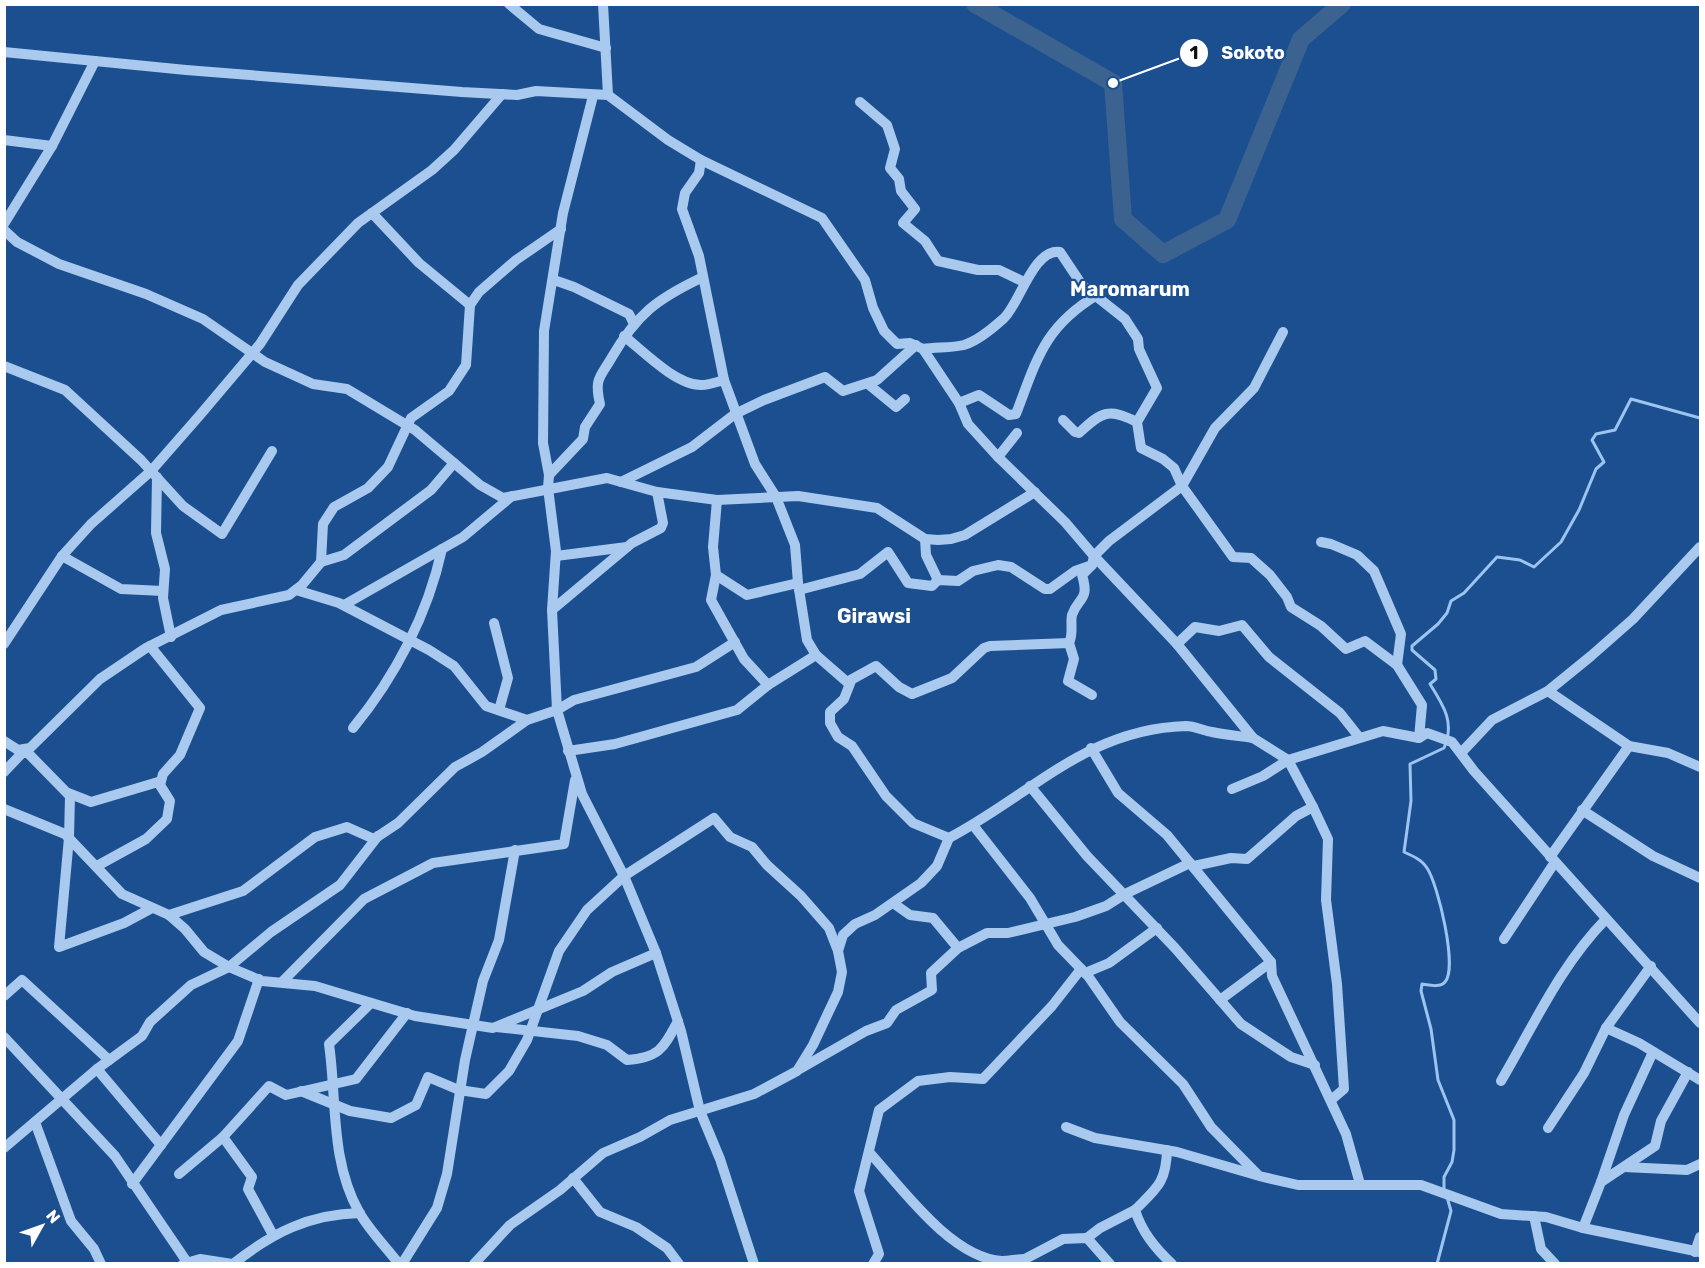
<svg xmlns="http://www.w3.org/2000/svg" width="1705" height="1268" font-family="Rubik,sans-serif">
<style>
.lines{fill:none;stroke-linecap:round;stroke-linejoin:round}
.stream{stroke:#9cc4f0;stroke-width:3}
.river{stroke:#3c6290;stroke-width:18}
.minor{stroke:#a9c9ee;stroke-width:10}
.labels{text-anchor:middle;stroke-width:4.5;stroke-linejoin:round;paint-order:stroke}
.quarter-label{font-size:20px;font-weight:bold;fill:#fff;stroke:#1b4f8f}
.leader{fill:none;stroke:#fff;stroke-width:2}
.callout-dot{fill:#fff;stroke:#1b4f8f;stroke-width:2}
.mark-label{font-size:18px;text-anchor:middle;font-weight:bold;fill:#111}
.callout-label{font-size:18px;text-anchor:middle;font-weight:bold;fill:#fff;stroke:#1b4f8f;stroke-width:4.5;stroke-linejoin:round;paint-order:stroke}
</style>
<rect width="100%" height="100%" fill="#1b4f8f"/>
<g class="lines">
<!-- stream -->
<g class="stream">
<path d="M1444,1191V1177L1452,1162L1454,1150V1120L1438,1080L1431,1029L1421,991L1422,984C1429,985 1440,988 1445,982C1458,968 1438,884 1427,868C1422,860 1413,856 1404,852L1411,801L1410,764L1444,748C1455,723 1444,706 1430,684L1436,679L1435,670L1412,650V646L1438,624L1447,613L1451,601L1464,593L1497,557L1520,560L1534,567L1561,542L1579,510L1596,469L1604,462L1592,440L1596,434L1615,430L1631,399L1700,418"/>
<polyline points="1437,1264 1451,1211 1447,1197"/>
</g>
<!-- river -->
<polyline class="river" points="975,4 1113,83 1123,219 1163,254 1227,220 1301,39 1342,4"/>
<!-- minor -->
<g class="minor">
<polyline points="509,4 539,29 606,48"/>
<polyline points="603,4 608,95"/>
<polyline points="4,52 186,70 462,92 517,95 536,91 608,95 668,140 701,160 822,218 865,280 873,308 884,331 897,344 910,343 923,349 959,403 968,424 998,457 1065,522 1094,556 1177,644 1253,738 1288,760 1383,731 1419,738 1427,733 1452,742 1474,771 1700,1023"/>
<polyline points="593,96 563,213 544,331 543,443 549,475 548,488 556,551 552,610 557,710 582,794 624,876 656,953 681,1031 700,1111 720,1159 754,1264"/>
<polyline points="860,102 887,125 895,149 890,168 899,179 901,191 915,209 903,223 925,241 938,261 978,270 999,270 1024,282"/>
<polyline points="4,140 52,146"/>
<polyline points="701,160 699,173 685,193 682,209 699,256 724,380 755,464 776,497 795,545 798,583 807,640 816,655 847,682 876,666 899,687 912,694 952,678 984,648 990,646 1069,643"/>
<polyline points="372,213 419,263 470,305"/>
<polyline points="4,224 52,146 95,61"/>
<polyline points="4,230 17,242 59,264 146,294 203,319 265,362 313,384 347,389 415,430 480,485 503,498 607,478 657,492 717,500 798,496 877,508 925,539 938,540 951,539 965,535 1035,492"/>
<polyline points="554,280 574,287 629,314 633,322"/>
<path d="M624,336C644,352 676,385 701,385C708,385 717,382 724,380"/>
<path d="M923,349C936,347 952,348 964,345C977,341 993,328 1003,319C1019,306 1033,248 1060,252L1082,285L1125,319L1138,339L1139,349L1157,388L1137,422L1141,448L1163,459L1174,468L1182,486L1233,557L1251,558L1270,575L1287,597L1291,607L1321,626L1346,649L1365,641L1397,665L1422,705L1419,738"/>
<polyline points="4,366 65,390 141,460 183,506 222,534 272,451"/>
<polyline points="868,384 896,407 905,399"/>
<path d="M959,403L979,395L1009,415L1016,414C1037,359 1044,327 1097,295"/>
<path d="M1063,420L1075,432L1079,433C1102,411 1109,408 1137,422"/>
<polyline points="998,457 1017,433"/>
<path d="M549,475L583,439L585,427L600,404C594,378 600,378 612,357C637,314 657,299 701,278"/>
<polyline points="157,477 156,533 165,569 163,598 171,637"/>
<polyline points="621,482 692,447 735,414 764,400 825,377 843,391 877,380 916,345"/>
<polyline points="717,500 713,547 716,575 747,595 798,583"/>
<polyline points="925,539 926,555 938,580"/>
<polyline points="1321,542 1331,544 1357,555 1374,571 1401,634 1397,665"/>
<polyline points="62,556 121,589 163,591"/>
<polyline points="556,556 627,547"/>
<polyline points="321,562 344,555 431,490 454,463"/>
<path d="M1092,565L1082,575C1090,601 1078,597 1072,615C1070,624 1074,633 1069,643L1074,659L1068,681L1092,695"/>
<polyline points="716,575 711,600 744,659 768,685 816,655"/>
<polyline points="296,590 339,603 429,650 454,666 486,706 527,720"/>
<polyline points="799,590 860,574 888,552 908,583 932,586 938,580 958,581 973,571 998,565 1011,567 1045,589 1050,589 1075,571 1092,565 1094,556 1109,541 1182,486 1215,428 1254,388 1283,332"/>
<polyline points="344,605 463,537 512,496"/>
<polyline points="552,610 632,543 661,528 663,523 657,492"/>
<polyline points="494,623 508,678 499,710"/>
<polyline points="4,644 62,556 91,524 151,471 200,415 260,344 298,285 358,223 432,170 454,150 502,94"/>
<polyline points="1177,644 1195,627 1219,631 1242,625 1269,657 1340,713 1359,737"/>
<polyline points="150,646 200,708 180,755 163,774 160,785"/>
<polyline points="851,681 844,699 830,712 830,723 838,737 852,746 886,796 913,823 949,838"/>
<polyline points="1548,691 1629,746 1668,753 1700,767"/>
<path d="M353,728C395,677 428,614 442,549"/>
<polyline points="4,741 18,750 30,748 100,679 146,648 221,610 289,595 302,585 321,562 323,524 334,507 368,488 388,467 411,418 449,391 466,365 470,305 479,292 516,260 561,229"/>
<polyline points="1091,748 1118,793 1167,835 1271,962 1272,976 1346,1134 1360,1184"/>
<polyline points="568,751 615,744 737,710 768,685"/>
<polyline points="1461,753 1492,720 1548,691 1591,656 1633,619 1700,547"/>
<polyline points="4,772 25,750 70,796 69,838 59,947 124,923 152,908"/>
<polyline points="1030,786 1087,856 1175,948 1241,1024 1291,1057 1315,1065"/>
<polyline points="68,793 91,802 158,782 170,801 167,819 146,839 97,866"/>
<polyline points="1313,807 1328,839 1326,900 1337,984 1344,1089 1331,1100"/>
<polyline points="4,809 65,834 122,894 169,915 185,929 204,952 229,967 262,981 315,986 415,1016 493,1028 583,991 612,972 656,953"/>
<polyline points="1582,810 1653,856 1700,878"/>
<polyline points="973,825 1030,898 1058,945 1088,976 1120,1022 1183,1084 1211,1127 1259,1176 1298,1185 1421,1185 1501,1214 1546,1217 1583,1228 1601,1182 1655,1146 1661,1121 1688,1072"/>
<polyline points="1550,857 1629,746"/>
<polyline points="1194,866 1231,858 1247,859 1296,816 1313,807 1288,760 1263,776 1232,789"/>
<polyline points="893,903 910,915 933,918 958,948"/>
<polyline points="169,915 243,891 315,837 347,827 374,839 398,823 455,767 482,752 527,720 557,710 574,700 696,667 735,642"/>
<polyline points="1504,939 1555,862"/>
<polyline points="1085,973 1109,963 1157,928"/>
<polyline points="282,982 364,899 433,863 564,844 575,780"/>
<polyline points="4,996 22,980 109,1060"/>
<polyline points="1220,1000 1271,962"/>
<path d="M371,1003L329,1044C337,1100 330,1160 359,1212C369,1230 386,1247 399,1264"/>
<path d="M496,1027L578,1036L607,1045L627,1060C660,1058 664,1047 678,1021"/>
<polyline points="1606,1028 1639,1043 1700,1080"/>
<polyline points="4,1037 115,1156 187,1262"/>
<polyline points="97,1069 161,1145"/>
<polyline points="798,1070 866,1031 887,1023 896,1010 932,990 931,973 958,948 987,933 1008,933 1075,917 1106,906 1125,894 1190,863"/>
<path d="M1501,1081C1534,1025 1560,966 1606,919"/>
<polyline points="301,1091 350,1111 391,1118 416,1105 428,1077 459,1090 486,1094 509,1071 527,1040 559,951 587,910 624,876 714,818 730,837 752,847 767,865 801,896 829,928 838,951"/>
<polyline points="35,1122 71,1221 94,1249 101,1264"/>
<polyline points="1066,1127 1095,1138 1177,1152 1256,1175"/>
<polyline points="1548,1128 1584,1073 1606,1028 1651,966"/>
<polyline points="223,1137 252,1177 248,1189 273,1235"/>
<polyline points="4,1148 97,1069 142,1036 150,1022 191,985 229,967 271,932 340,885 378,836"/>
<path d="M869,1152C901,1187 951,1258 1002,1261C1009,1261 1017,1259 1025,1259"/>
<polyline points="1624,1167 1687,1170 1700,1164"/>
<polyline points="179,1174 223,1137 269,1086 286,1095 356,1079 407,1013"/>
<polyline points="573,1178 600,1212 636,1227 667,1248 679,1264"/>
<polyline points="1601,1182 1624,1115 1653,1052"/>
<polyline points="132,1184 238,1041 259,979"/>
<path d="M1135,1210C1157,1188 1166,1183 1167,1150"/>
<polyline points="1534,1216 1541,1249 1555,1264"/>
<polyline points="1583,1228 1700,1252"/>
<path d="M1087,1238L1100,1228L1135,1210C1142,1232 1155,1248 1172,1264"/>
<polyline points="1695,1252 1700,1237"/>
<polyline points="1024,1263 1025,1259 1063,1239 1087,1238 1110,1264"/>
<polyline points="183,1264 200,1259 232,1264"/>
<path d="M233,1264C272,1233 309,1214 360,1213"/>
<polyline points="402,1264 437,1208 447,1174 465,1060 483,981 499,940 515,850"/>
<path d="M474,1264L510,1225L560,1190L603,1153L640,1137L670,1120L754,1094L797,1071L813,1045L838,992L842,972L838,951L843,935L855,924L875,915L921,883L937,866L949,838C1031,795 1086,729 1186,726C1195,726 1204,731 1212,732C1226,735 1240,736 1253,738"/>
<polyline points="873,1264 879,1254 859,1191 879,1110 918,1081 950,1077 983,1079 1052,1006 1081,969"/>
</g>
</g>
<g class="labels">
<!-- quarter labels -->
<g class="quarter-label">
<text x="1130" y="296">Maromarum</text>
<text x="874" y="623">Girawsi</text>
</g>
</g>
<!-- callouts -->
<path class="leader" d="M1113 83L1194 53"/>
<g class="callout-dot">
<circle cx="1113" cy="83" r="6"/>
<circle cx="1194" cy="53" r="15"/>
</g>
<g class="mark-label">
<text x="1194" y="59">1</text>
</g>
<g class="callout-label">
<text x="1253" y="59">Sokoto</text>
</g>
<!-- border -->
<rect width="1705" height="1268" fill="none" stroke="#ffffff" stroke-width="12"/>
<!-- north arrow -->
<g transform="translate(42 1226) rotate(50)" stroke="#1b4f8f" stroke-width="4.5" paint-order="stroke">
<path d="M0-4.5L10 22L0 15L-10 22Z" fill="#ffffff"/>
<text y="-9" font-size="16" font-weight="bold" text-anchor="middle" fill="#ffffff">N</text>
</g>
</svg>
